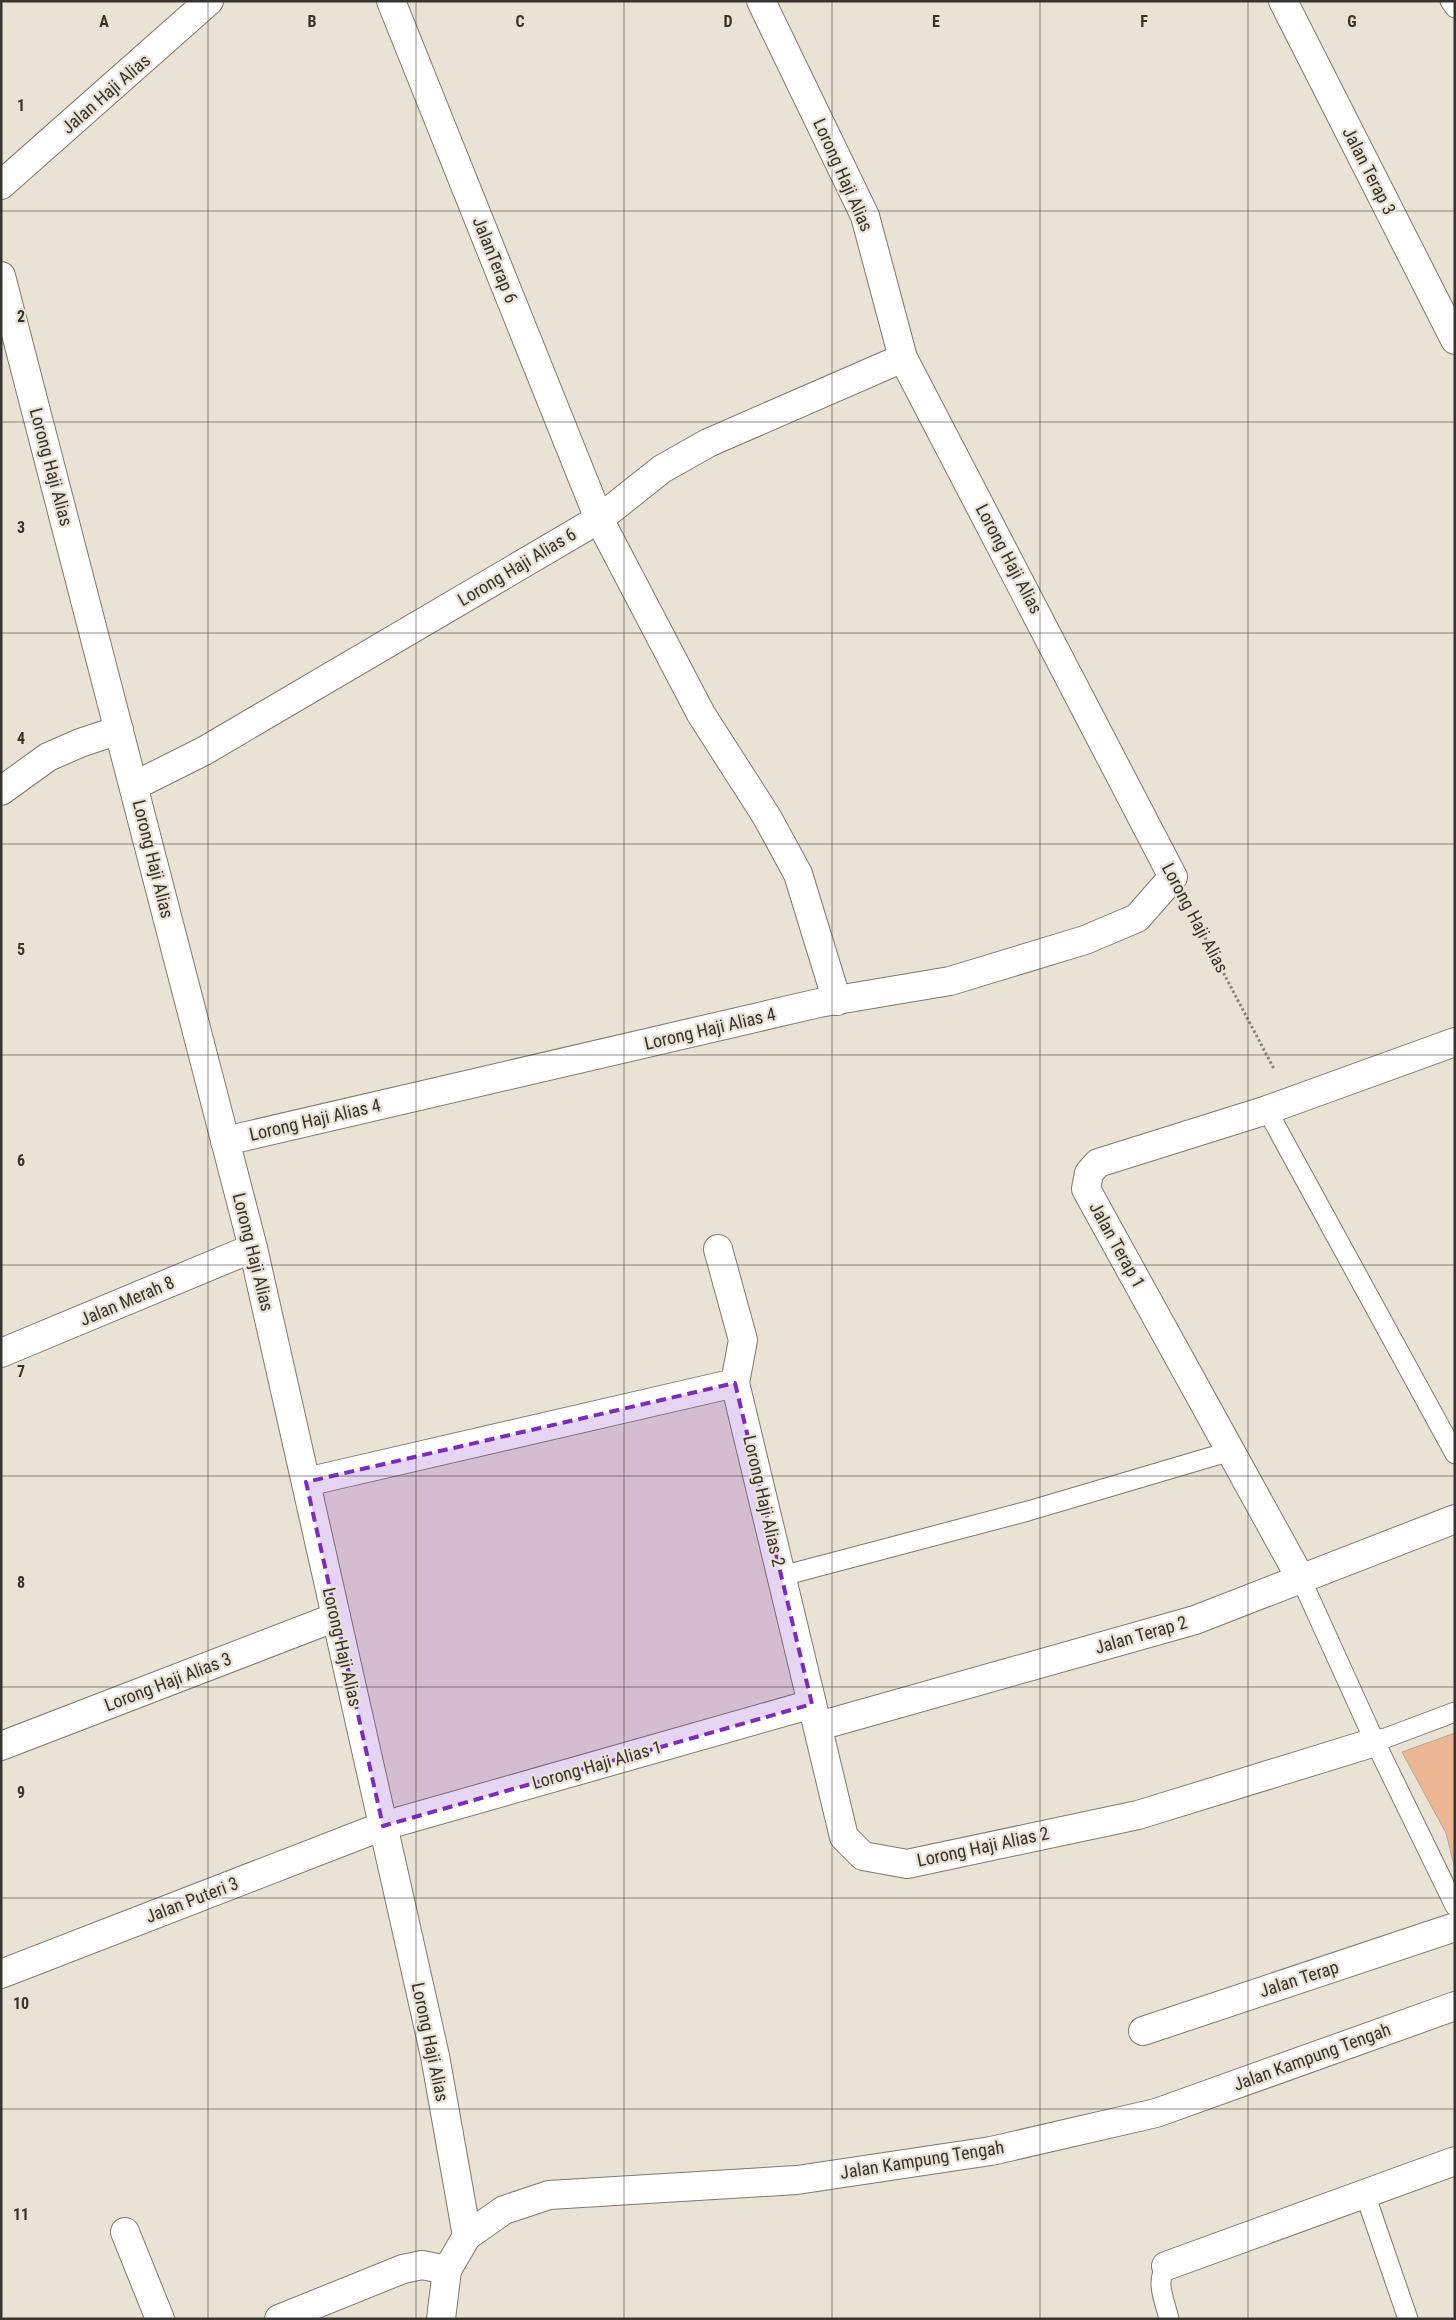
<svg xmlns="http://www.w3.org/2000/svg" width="1456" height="2320" font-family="'Roboto Condensed',sans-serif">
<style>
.building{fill:#edb693;stroke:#b4a69e;filter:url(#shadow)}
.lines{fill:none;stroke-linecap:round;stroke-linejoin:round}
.service-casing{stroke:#80796d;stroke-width:21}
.minor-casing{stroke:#80796d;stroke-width:30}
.tertiary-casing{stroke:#80796d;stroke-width:30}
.path{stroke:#8a857c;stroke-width:3;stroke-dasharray:2.5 2.5;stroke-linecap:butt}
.service{stroke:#fff;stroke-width:19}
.minor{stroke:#fff;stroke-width:28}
.tertiary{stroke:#fff;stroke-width:28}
.marked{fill:#7b2cbf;fill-opacity:0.2;stroke:#7b2cbf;stroke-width:4;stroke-dasharray:10 6;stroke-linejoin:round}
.grid{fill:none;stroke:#37342f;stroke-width:1;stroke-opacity:0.55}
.labels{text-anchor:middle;stroke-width:4.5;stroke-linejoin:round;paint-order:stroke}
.street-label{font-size:18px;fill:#37342f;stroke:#eae2d5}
.grid-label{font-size:16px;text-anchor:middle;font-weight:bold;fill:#37342f;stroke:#eae2d5;stroke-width:4.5;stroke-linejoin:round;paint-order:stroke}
</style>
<defs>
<filter id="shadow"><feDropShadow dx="5.5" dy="3" stdDeviation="0" flood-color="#0004"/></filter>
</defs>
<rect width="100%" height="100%" fill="#eae2d5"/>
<!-- building -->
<polygon class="building" points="1455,1733 1455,1869 1446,1833 1402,1752"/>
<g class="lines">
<defs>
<g id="service">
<polyline points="1450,1 1455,8"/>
<polyline points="1267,1110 1455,1454"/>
<polyline points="782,1576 1028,1511 1231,1451"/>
<polyline points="1301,1579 1375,1742 1455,1906"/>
<polyline points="1375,1742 1455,1712"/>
<polyline points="1365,2194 1408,2319"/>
<path d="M1166,2266C1155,2283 1165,2301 1169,2319"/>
</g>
<g id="minor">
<polyline points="391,1 599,519 701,714 767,817 798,874 837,1001"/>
<polyline points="1283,1 1455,340"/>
<polyline points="1,185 209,1"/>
<polyline points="1,276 253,1248 435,2056 467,2236"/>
<polyline points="134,786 204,751 599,519 662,469 708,443 903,358"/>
<polyline points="1,791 48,757 80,743 119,730"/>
<polyline points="225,1141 819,1003 950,981 1085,940 1137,918 1173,877 903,358 865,216 761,1"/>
<polyline points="718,1249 743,1340 735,1383 844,1837 863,1856 907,1864 1138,1815 1375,1742"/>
<polyline points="1,1353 253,1248"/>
<polyline points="306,1482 735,1383"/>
<polyline points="1301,1579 1086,1189 1089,1173 1098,1163 1267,1110 1455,1042"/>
<polyline points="819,1726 1195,1620 1455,1519"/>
<polyline points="1,1746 336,1617"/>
<polyline points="1,1974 383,1826 812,1704"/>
<polyline points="1143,2031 1455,1927"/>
<polyline points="125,2232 160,2319"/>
<polyline points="1166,2266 1455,2161"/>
<polyline points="279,2319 403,2269 422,2265 447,2270"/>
</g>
<polyline id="tertiary" points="441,2319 447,2270 467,2236 504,2210 549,2195 797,2180 991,2151 1156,2113 1455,2006"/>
</defs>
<!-- service casing -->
<use href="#service" class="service-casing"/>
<!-- minor casing -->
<use href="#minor" class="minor-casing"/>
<!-- tertiary casing -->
<use href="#tertiary" class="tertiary-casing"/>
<!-- path -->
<polyline class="path" points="1191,911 1274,1069"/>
<!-- service -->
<use href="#service" class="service"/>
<!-- minor -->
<use href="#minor" class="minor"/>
<!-- tertiary -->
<use href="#tertiary" class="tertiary"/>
</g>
<!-- marked area -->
<path class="marked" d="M735,1383L812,1704L383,1826L306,1482Z"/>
<!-- grid -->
<path class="grid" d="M208,1V2319M416,1V2319M624,1V2319M832,1V2319M1040,1V2319M1248,1V2319M1,211H1455M1,422H1455M1,633H1455M1,844H1455M1,1055H1455M1,1265H1455M1,1476H1455M1,1687H1455M1,1898H1455M1,2109H1455"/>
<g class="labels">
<!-- street labels -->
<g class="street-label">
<text transform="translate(106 94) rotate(-41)" y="6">Jalan Haji Alias</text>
<text transform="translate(1369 171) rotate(63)" y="6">Jalan Terap 3</text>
<text transform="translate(843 175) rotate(66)" y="6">Lorong Haji Alias</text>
<text transform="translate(495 260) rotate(68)" y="6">JalanTerap 6</text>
<text transform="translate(51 467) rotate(75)" y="6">Lorong Haji Alias</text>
<text transform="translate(1009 559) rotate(62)" y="6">Lorong Haji Alias</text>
<text transform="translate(517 567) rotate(-31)" y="6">Lorong Haji Alias 6</text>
<text transform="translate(153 859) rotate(76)" y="6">Lorong Haji Alias</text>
<text transform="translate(1195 918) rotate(62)" y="6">Lorong Haji Alias</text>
<text transform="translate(710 1029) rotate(-13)" y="6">Lorong Haji Alias 4</text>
<text transform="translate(315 1120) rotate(-13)" y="6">Lorong Haji Alias 4</text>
<text transform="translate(1117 1245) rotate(61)" y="6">Jalan Terap 1</text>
<text transform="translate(253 1252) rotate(76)" y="6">Lorong Haji Alias</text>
<text transform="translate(127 1301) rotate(-23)" y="6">Jalan Merah 8</text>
<text transform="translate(764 1501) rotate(77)" y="6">Lorong Haji Alias 2</text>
<text transform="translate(1141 1635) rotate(-16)" y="6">Jalan Terap 2</text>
<text transform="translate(342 1647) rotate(77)" y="6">Lorong Haji Alias</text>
<text transform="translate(168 1682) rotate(-21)" y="6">Lorong Haji Alias 3</text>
<text transform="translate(597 1765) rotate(-16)" y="6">Lorong Haji Alias 1</text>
<text transform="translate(983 1847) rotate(-12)" y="6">Lorong Haji Alias 2</text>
<text transform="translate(192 1900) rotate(-21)" y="6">Jalan Puteri 3</text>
<text transform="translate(1299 1979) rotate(-18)" y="6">Jalan Terap</text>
<text transform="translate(430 2042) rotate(78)" y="6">Lorong Haji Alias</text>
<text transform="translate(1312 2057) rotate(-20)" y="6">Jalan Kampung Tengah</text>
<text transform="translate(922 2160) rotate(-9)" y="6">Jalan Kampung Tengah</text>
</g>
</g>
<g class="grid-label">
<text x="104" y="27">A</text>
<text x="312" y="27">B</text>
<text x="520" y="27">C</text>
<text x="728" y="27">D</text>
<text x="936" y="27">E</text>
<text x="1144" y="27">F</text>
<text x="1352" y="27">G</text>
<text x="21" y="111">1</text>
<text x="21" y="322">2</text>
<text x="21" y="533">3</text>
<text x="21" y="744">4</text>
<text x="21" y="955">5</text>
<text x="21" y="1166">6</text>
<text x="21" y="1377">7</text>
<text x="21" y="1588">8</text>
<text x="21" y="1798">9</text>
<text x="21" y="2009">10</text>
<text x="21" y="2220">11</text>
</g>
<!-- border -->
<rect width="1456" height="2320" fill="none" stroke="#37342f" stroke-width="5"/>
</svg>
